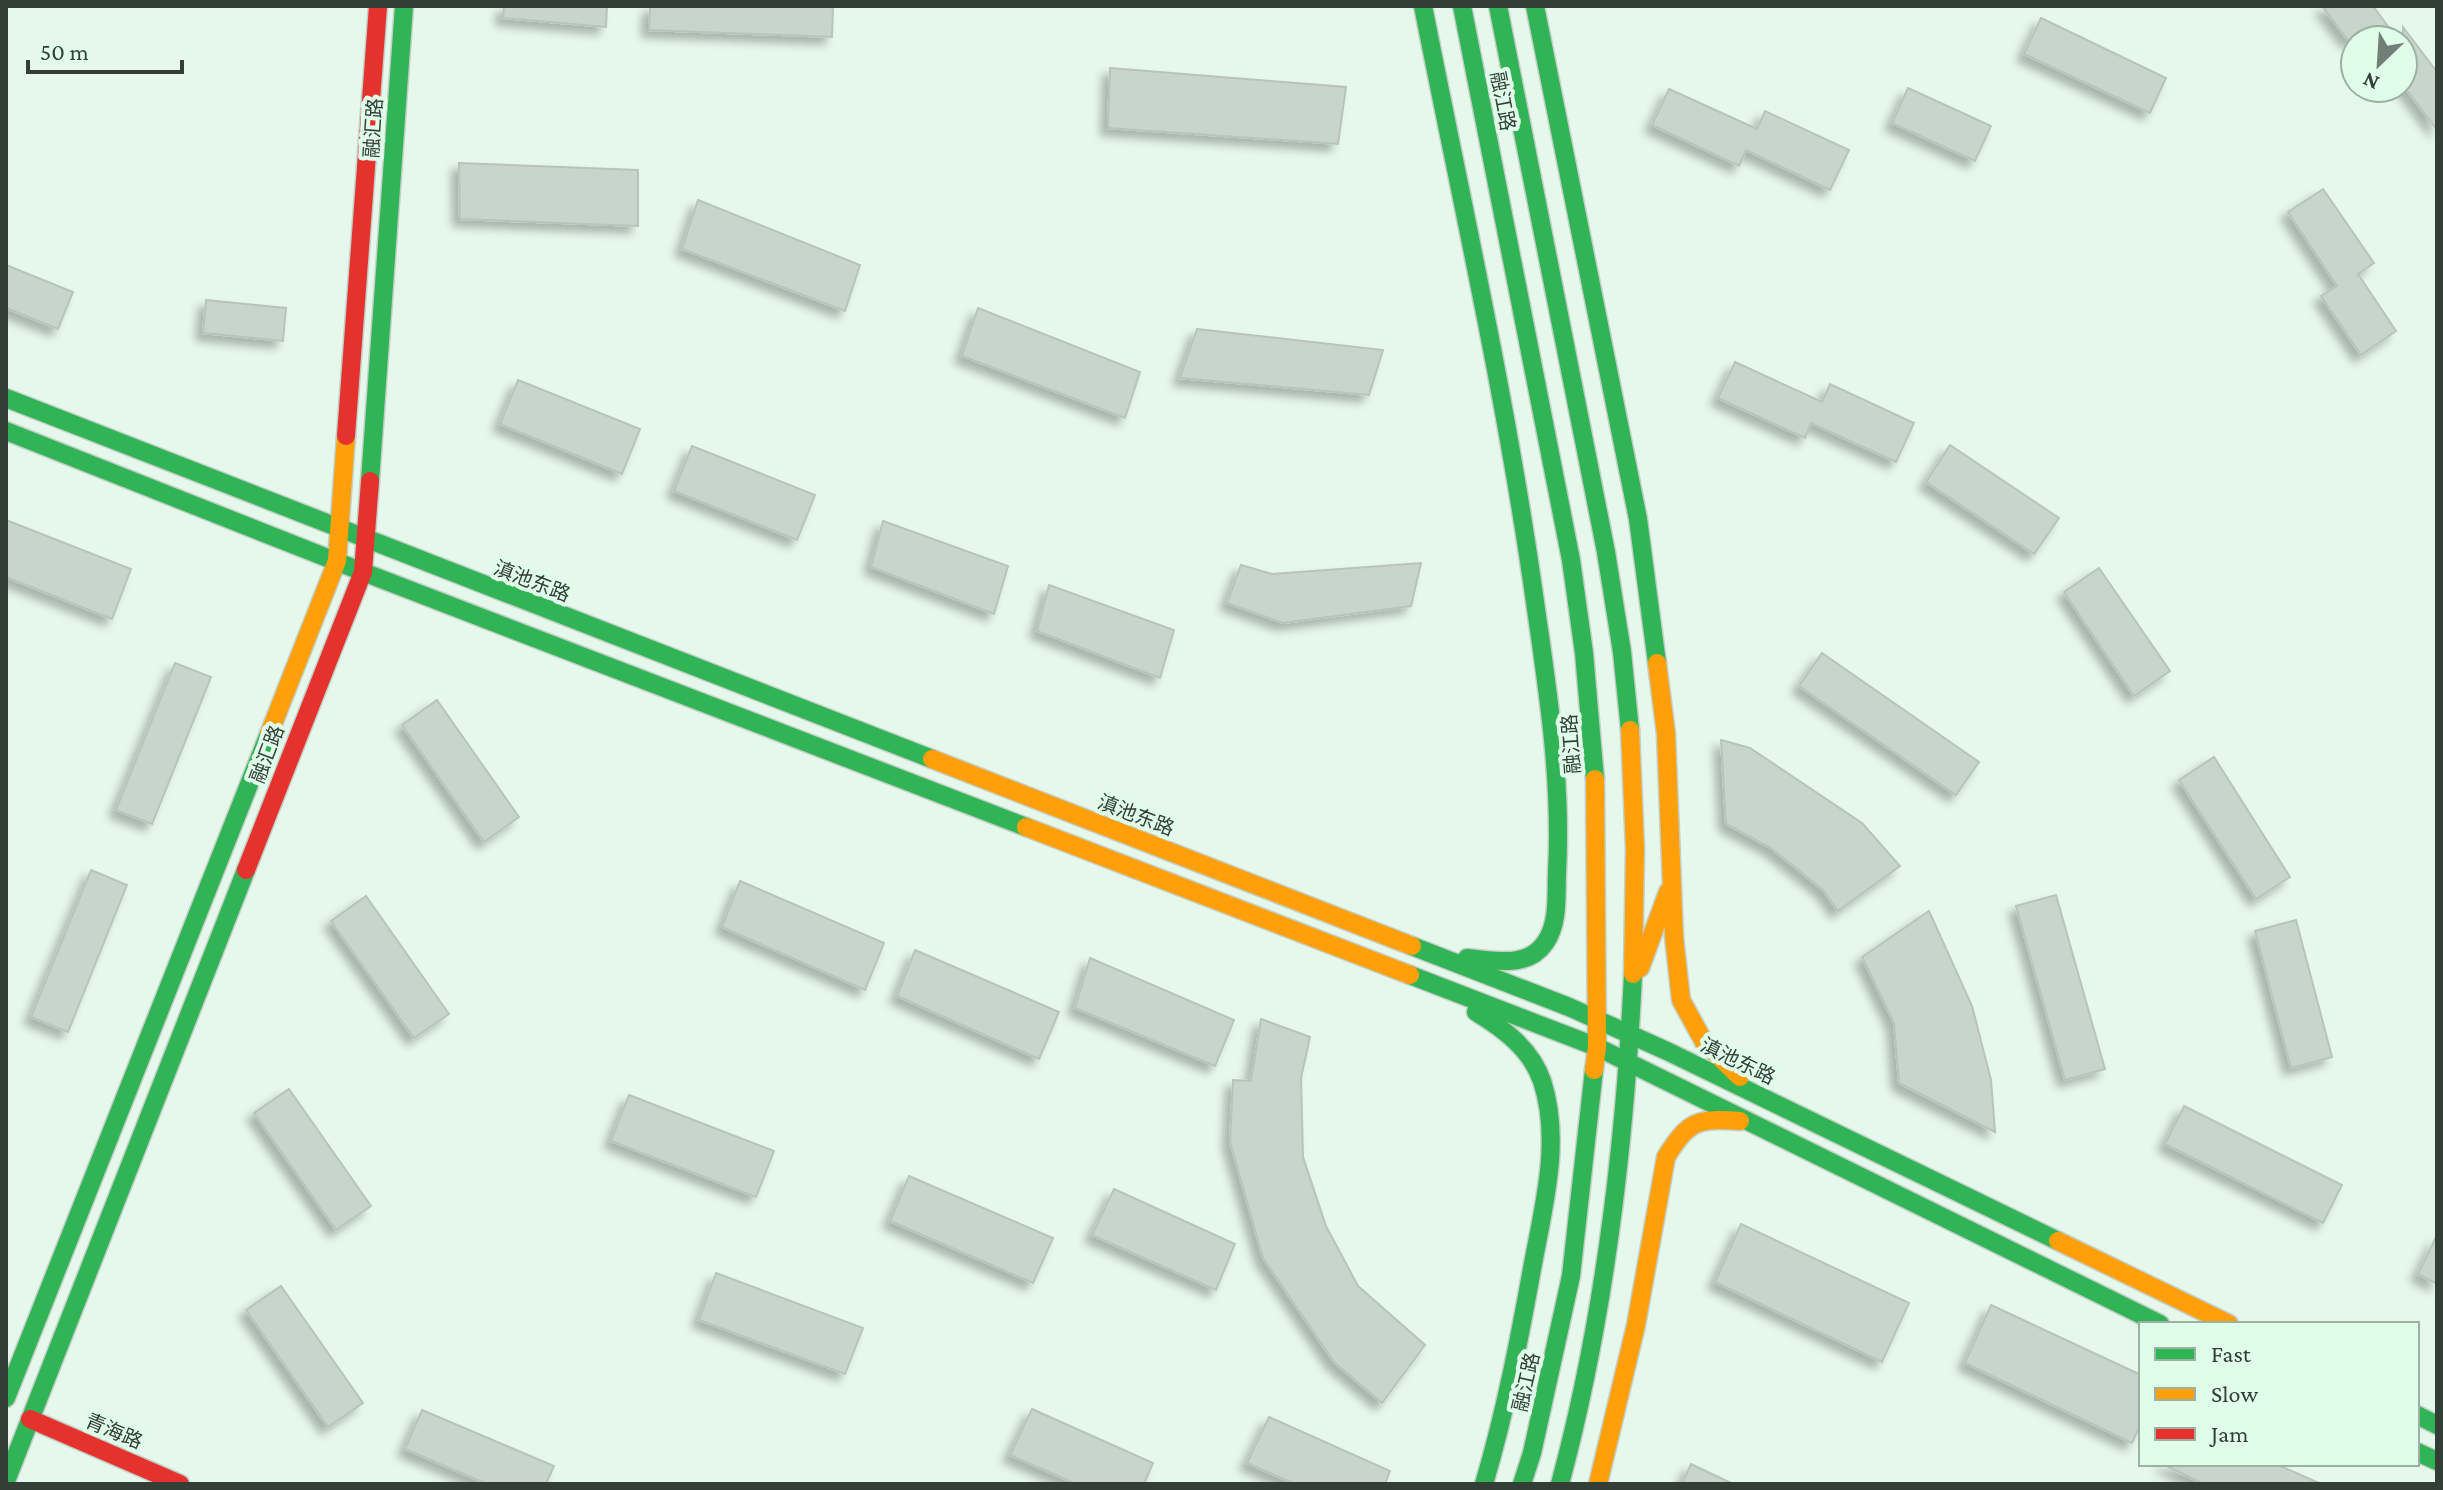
<svg xmlns="http://www.w3.org/2000/svg" width="2443" height="1490" font-family="'Crimson Pro','Noto Sans SC',serif">
<style>
.building{fill:#c8d5cc;stroke:#b7c4bc;stroke-width:2;filter:url(#shadow)}
.lines{fill:none;stroke-linecap:round;stroke-linejoin:round}
.fast-casing{stroke:#c3d0c8;stroke-width:21}
.slow-casing{stroke:#c3d0c8;stroke-width:21}
.jam-casing{stroke:#c3d0c8;stroke-width:21}
.fast{stroke:#30b455;stroke-width:18}
.slow{stroke:#ff9f0a;stroke-width:18}
.jam{stroke:#e5322d;stroke-width:18}
.labels{text-anchor:middle;stroke-width:8;stroke-linejoin:round;paint-order:stroke}
.street-label{font-size:20px;fill:#333e37;stroke:#e0fdea}
</style>
<defs>
<filter id="shadow"><feDropShadow dx="-7" dy="7" stdDeviation="4" flood-color="#0004"/></filter>
</defs>
<rect width="100%" height="100%" fill="#e6f7ec"/>
<!-- building -->
<g class="building">
<polygon points="504,6 607,6 606,27 503,18"/>
<polygon points="650,6 833,6 832,37 649,30"/>
<polygon points="2322,6 2373,6 2398,40 2348,40"/>
<polygon points="2041,18 2166,78 2150,113 2024,54"/>
<polygon points="2403,27 2437,72 2437,130 2403,85"/>
<polygon points="1110,68 1346,87 1338,144 1108,128"/>
<polygon points="1908,88 1991,126 1975,161 1892,123"/>
<polygon points="1669,89 1757,129 1765,111 1849,150 1830,190 1746,150 1739,166 1652,125"/>
<polygon points="459,163 638,170 638,226 460,219"/>
<polygon points="2323,189 2374,263 2358,274 2396,331 2361,355 2321,296 2337,286 2288,212"/>
<polygon points="698,200 860,265 845,311 682,249"/>
<polygon points="6,265 73,292 58,329 6,308"/>
<polygon points="206,300 286,308 283,341 203,333"/>
<polygon points="978,308 1140,372 1125,418 962,356"/>
<polygon points="1197,329 1383,350 1369,395 1180,378"/>
<polygon points="1735,362 1822,402 1830,384 1914,423 1896,462 1811,423 1805,438 1718,398"/>
<polygon points="518,380 640,429 622,474 500,424"/>
<polygon points="1950,445 2059,518 2034,554 1926,482"/>
<polygon points="692,446 815,495 797,540 674,491"/>
<polygon points="6,520 131,569 112,619 6,577"/>
<polygon points="883,521 1008,566 994,614 871,567"/>
<polygon points="1421,563 1411,606 1283,623 1227,603 1241,565 1272,574"/>
<polygon points="2099,568 2170,671 2134,696 2064,592"/>
<polygon points="1049,585 1174,630 1160,678 1037,631"/>
<polygon points="1822,653 1979,762 1956,795 1799,686"/>
<polygon points="175,663 211,677 152,824 116,810"/>
<polygon points="437,700 519,817 484,842 402,725"/>
<polygon points="1721,740 1750,748 1862,823 1900,866 1838,911 1823,890 1771,848 1726,824"/>
<polygon points="2214,757 2290,877 2256,899 2179,780"/>
<polygon points="91,870 127,885 68,1032 31,1017"/>
<polygon points="740,881 884,943 865,990 722,927"/>
<polygon points="2056,895 2105,1069 2065,1080 2016,906"/>
<polygon points="366,896 449,1014 414,1038 331,921"/>
<polygon points="1929,911 1972,1006 1991,1080 1995,1132 1899,1083 1894,1023 1862,957"/>
<polygon points="2296,920 2332,1057 2291,1068 2255,931"/>
<polygon points="915,950 1059,1012 1039,1059 897,996"/>
<polygon points="1090,958 1234,1020 1215,1066 1075,1008"/>
<polygon points="1261,1019 1310,1037 1301,1078 1303,1157 1326,1226 1358,1286 1425,1345 1382,1403 1334,1362 1263,1258 1230,1142 1233,1080 1251,1081"/>
<polygon points="289,1089 371,1206 336,1230 254,1113"/>
<polygon points="629,1095 774,1151 756,1197 611,1141"/>
<polygon points="2184,1106 2342,1185 2323,1223 2165,1144"/>
<polygon points="909,1176 1053,1238 1033,1283 890,1221"/>
<polygon points="1114,1189 1235,1244 1216,1290 1092,1235"/>
<polygon points="1741,1224 1909,1303 1882,1362 1715,1282"/>
<polygon points="2437,1235 2437,1284 2418,1274"/>
<polygon points="716,1273 863,1328 845,1374 699,1320"/>
<polygon points="281,1286 363,1403 328,1427 246,1310"/>
<polygon points="1991,1305 2141,1375 2141,1424 2132,1443 1965,1363"/>
<polygon points="1032,1409 1153,1463 1144,1484 1076,1484 1010,1455"/>
<polygon points="422,1410 554,1466 546,1484 487,1484 405,1449"/>
<polygon points="1269,1417 1390,1471 1385,1484 1295,1484 1247,1463"/>
<polygon points="1691,1464 1733,1484 1682,1484"/>
<polygon points="2162,1464 2276,1464 2321,1484 2204,1484"/>
</g>
<g class="lines">
<defs>
<g id="fast">
<path d="M1423,6C1462,204 1507,402 1535,602C1548,692 1562,781 1557,873C1556,897 1559,923 1545,943C1527,969 1494,960 1467,958"/>
<polyline points="1462,6 1571,560 1584,653 1595,779"/>
<polyline points="1498,6 1606,552 1622,652 1630,730"/>
<polyline points="1535,6 1638,519 1657,663"/>
<polyline points="6,398 932,759"/>
<polyline points="6,431 363,572 1026,827"/>
<polyline points="370,481 404,6"/>
<polyline points="1412,946 1569,1007 1669,1052 2058,1241"/>
<polyline points="1410,975 1597,1047 2160,1324"/>
<path d="M1476,1012C1504,1029 1531,1049 1542,1081C1562,1142 1543,1208 1532,1269C1519,1341 1505,1413 1484,1484"/>
<polyline points="6,1398 269,734"/>
<polyline points="2417,1415 2437,1425"/>
<polyline points="2417,1452 2437,1461"/>
<polyline points="6,1481 246,870"/>
<polyline points="1522,1484 1532,1453 1571,1276 1594,1070"/>
<path d="M1560,1484C1605,1317 1625,1146 1633,974"/>
</g>
<g id="slow">
<polyline points="1657,663 1666,734 1674,937 1681,1000 1704,1042 1740,1077"/>
<polyline points="1630,730 1635,849 1633,974"/>
<polyline points="269,734 337,561 346,436"/>
<polyline points="932,759 1412,946"/>
<polyline points="1026,827 1410,975"/>
<polyline points="1640,968 1668,892"/>
<polyline points="1594,1070 1597,1047 1595,779"/>
<polyline points="2058,1241 2229,1324"/>
<path d="M1598,1484L1636,1325L1666,1157C1689,1120 1698,1118 1740,1121"/>
</g>
<g id="jam">
<polyline points="346,436 378,6"/>
<polyline points="246,870 363,572 370,481"/>
<polyline points="30,1419 180,1484"/>
</g>
</defs>
<!-- fast casing -->
<use href="#fast" class="fast-casing"/>
<!-- slow casing -->
<use href="#slow" class="slow-casing"/>
<!-- jam casing -->
<use href="#jam" class="jam-casing"/>
<!-- fast -->
<use href="#fast" class="fast"/>
<!-- slow -->
<use href="#slow" class="slow"/>
<!-- jam -->
<use href="#jam" class="jam"/>
</g>
<g class="labels">
<!-- street labels -->
<g class="street-label">
<text transform="translate(1503 101) rotate(79)" y="7">融江路</text>
<text transform="translate(373 128) rotate(-86)" y="7">融汇路</text>
<text transform="translate(532 581) rotate(21)" y="7">滇池东路</text>
<text transform="translate(1571 744) rotate(-94)" y="7">融江路</text>
<text transform="translate(267 754) rotate(-69)" y="7">融汇路</text>
<text transform="translate(1136 815) rotate(21)" y="7">滇池东路</text>
<text transform="translate(1738 1061) rotate(26)" y="7">滇池东路</text>
<text transform="translate(1526 1382) rotate(-77)" y="7">融江路</text>
<text transform="translate(114 1431) rotate(23)" y="7">青海路</text>
</g>
</g>
<!-- border -->
<rect width="2443" height="1490" fill="none" stroke="#333e37" stroke-width="16"/>
<!-- legend -->
<rect x="2139" y="1322" width="280" height="144" fill="#e0fdea" stroke="#9bb1a2" stroke-width="2"/>
<rect x="2155" y="1348" width="40" height="12" fill="#30b455" stroke="#9bb1a2" stroke-width="2"/>
<text x="2211" y="1362" font-size="24" fill="#333e37">Fast</text>
<rect x="2155" y="1388" width="40" height="12" fill="#ff9f0a" stroke="#9bb1a2" stroke-width="2"/>
<text x="2211" y="1402" font-size="24" fill="#333e37">Slow</text>
<rect x="2155" y="1428" width="40" height="12" fill="#e5322d" stroke="#9bb1a2" stroke-width="2"/>
<text x="2211" y="1442" font-size="24" fill="#333e37">Jam</text>
<!-- north arrow -->
<g transform="translate(2379 64) rotate(205)"><circle r="38" fill="#e0fdea" stroke="#9bb1a2" stroke-width="2"/>
<path d="M0-6L14 30L0 20L-14 30Z" fill="#727f76"/>
<text y="-12" font-size="22" font-weight="bold" text-anchor="middle" fill="#333e37">N</text>
</g>
<!-- scale -->
<path d="M28 60v12h154v-12" fill="none" stroke="#333e37" stroke-width="4"/>
<text x="40" y="60" font-size="24" fill="#333e37" stroke="#e0fdea" stroke-width="6" paint-order="stroke">50 m</text>
</svg>
